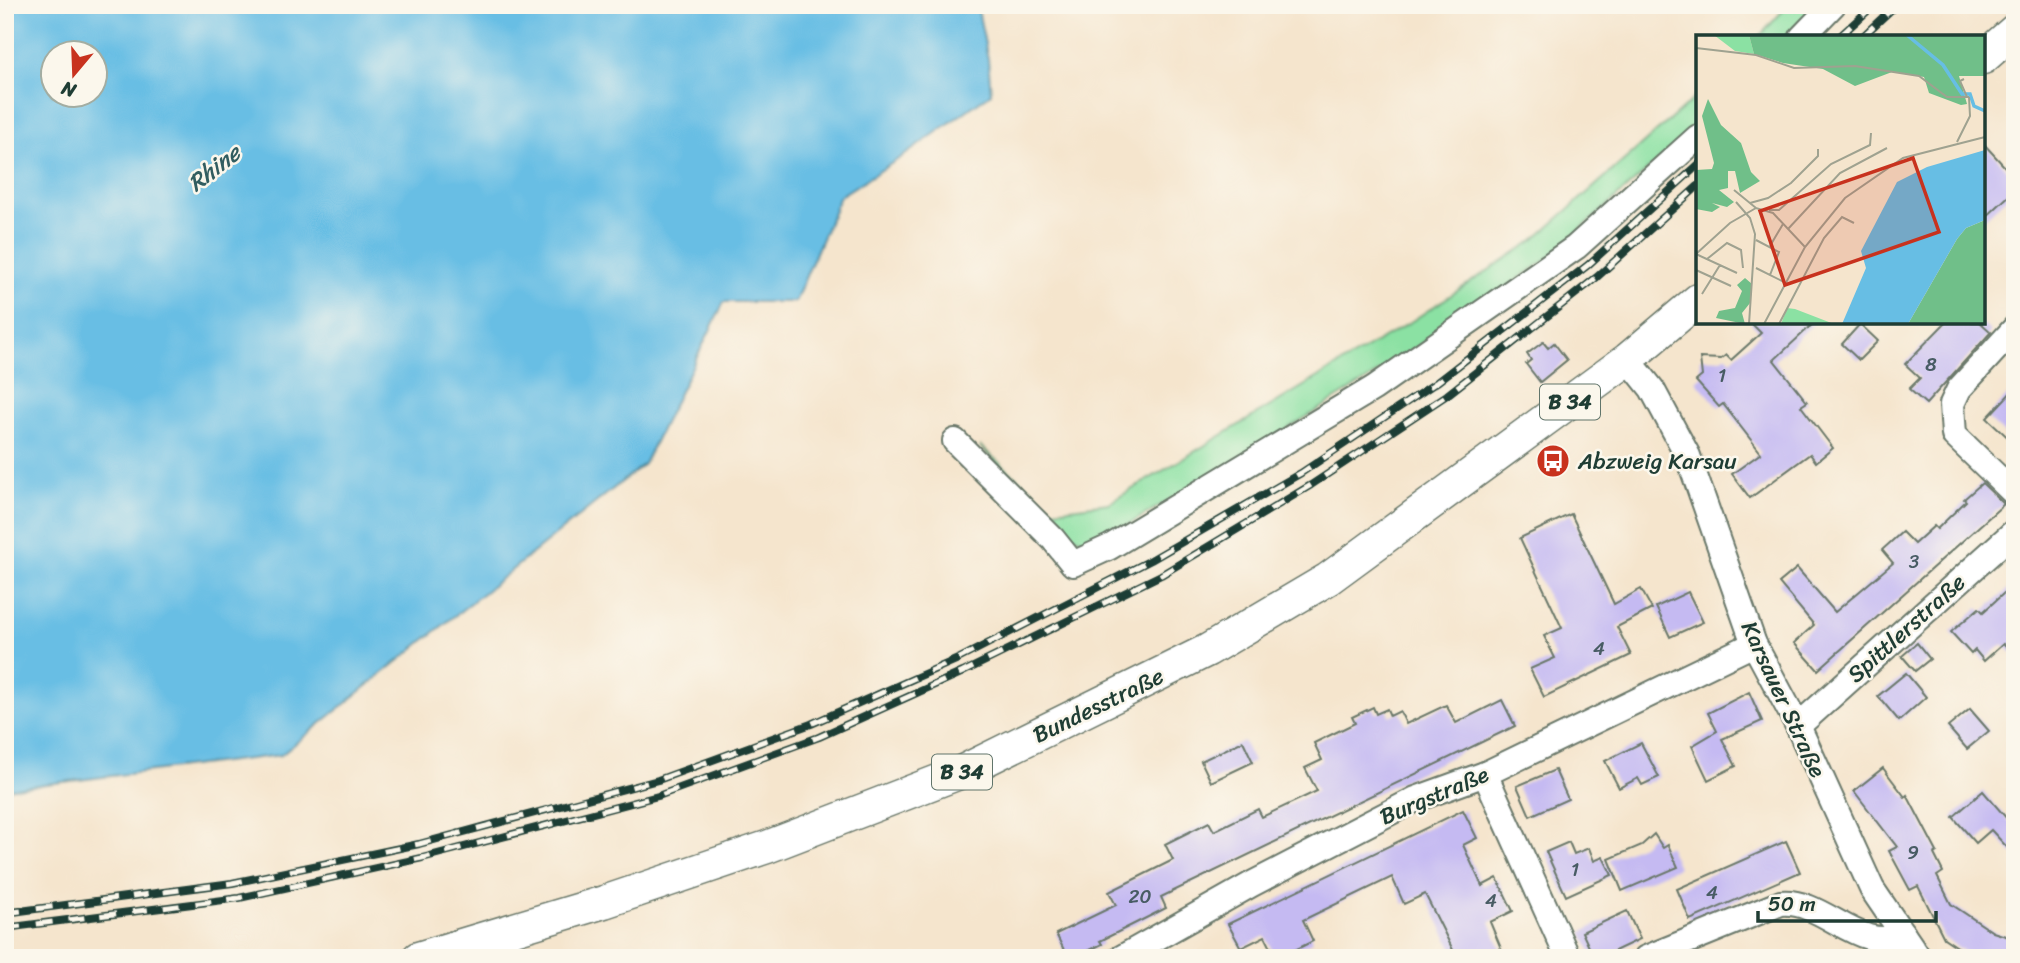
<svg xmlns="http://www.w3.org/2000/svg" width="2020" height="963" font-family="Sriracha,sans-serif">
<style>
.green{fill:#8be1a3;stroke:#558f6c;stroke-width:2}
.water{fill:#67bee4;stroke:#437e8c;stroke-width:2;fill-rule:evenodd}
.building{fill:#c5baf2}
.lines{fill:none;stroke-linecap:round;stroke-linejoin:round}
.minor-casing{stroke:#6a786a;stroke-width:28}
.major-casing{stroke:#6a786a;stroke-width:35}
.minor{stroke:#fff;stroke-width:24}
.major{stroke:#fff;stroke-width:32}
.rail-casing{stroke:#1f3d34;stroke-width:8}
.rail{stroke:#fbf7ec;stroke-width:5;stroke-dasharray:16;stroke-linecap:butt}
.labels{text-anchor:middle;stroke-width:5;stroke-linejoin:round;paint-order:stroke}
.number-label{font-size:19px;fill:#485c64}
.shield{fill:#fbf7ec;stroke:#61756b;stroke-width:2}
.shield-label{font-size:21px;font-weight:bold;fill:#1f3d34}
.poi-label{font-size:23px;fill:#1f3d34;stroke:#fbf7ec;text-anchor:start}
.street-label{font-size:23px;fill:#1f3d34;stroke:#fbf7ec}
.water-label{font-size:24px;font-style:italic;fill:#315d60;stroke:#fbf7ec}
.inset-river{fill:none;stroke:#67bee4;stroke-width:3.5}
.inset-road{fill:none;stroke:#9fa290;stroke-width:2}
.view{fill:#c8321e;fill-opacity:0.15;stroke:#c8321e;stroke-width:3.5}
.inset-edge{fill:none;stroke:#1f3d34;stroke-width:3.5}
</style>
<rect width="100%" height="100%" fill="#fbf7ec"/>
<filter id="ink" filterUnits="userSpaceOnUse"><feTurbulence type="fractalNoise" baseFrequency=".0143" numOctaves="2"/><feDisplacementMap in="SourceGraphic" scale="14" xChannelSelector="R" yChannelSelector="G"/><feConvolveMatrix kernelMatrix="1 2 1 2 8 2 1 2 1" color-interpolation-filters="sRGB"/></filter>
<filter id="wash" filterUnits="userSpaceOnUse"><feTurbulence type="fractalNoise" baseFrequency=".00686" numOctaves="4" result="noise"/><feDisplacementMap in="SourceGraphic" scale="28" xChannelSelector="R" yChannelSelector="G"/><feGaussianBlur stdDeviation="1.57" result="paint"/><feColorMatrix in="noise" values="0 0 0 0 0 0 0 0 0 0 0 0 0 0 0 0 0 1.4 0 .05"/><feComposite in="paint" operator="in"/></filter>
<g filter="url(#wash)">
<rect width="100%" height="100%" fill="#f5e5cd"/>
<!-- green -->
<g class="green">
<polygon points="1788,5 1817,5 1786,37 1759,37"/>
<path d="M1698,95V125L1545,261L1364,382L1131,523L1086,542C1043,525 1011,479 980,446L1054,510L1109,503L1412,321L1534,240Z"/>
</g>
<!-- water -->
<path class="water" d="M5,5H977L988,59L991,93L905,155L840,196L795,302H724L644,464L281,755L5,789ZM52,52H94V94H52Z"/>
<g id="blocks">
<!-- building -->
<g class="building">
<polygon points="1983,143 2015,178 2015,190 1983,220"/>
<polygon points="1750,322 1815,322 1774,360 1807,402 1801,406 1833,448 1816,462 1810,454 1750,498 1732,474 1761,453 1723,404 1719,407 1696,381 1702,376 1700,358 1721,359 1726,355 1731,360 1761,333"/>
<polygon points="1946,322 1980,322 1991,332 1926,404 1909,389 1920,378 1905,364"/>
<polygon points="1860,324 1878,341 1859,360 1842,344"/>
<polygon points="1543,342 1548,348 1554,343 1567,360 1540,382 1526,364 1531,360 1527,354"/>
<polygon points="2015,388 2015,444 1987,418"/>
<polygon points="1982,483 2004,504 1818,670 1794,643 1814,625 1779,583 1797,568 1835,612 1893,563 1882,550 1902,532 1914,544 1934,526 1937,529 1966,501 1964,499"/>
<polygon points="1571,514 1614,604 1641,589 1652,609 1617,627 1631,655 1544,697 1530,669 1555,658 1544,636 1562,628 1520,538"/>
<polygon points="2015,583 2015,656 2003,644 1984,661 1975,650 1971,654 1951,632 1979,608 1983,612"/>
<polygon points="1688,592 1703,622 1670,637 1656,607"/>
<polygon points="1917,643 1930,659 1915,671 1902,656"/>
<polygon points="1906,673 1926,697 1899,721 1878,696"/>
<polygon points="1749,692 1762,721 1722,739 1736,766 1708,780 1692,746 1717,731 1708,713"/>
<polygon points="1502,700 1515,726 1161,897 1166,908 1100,941 1102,944 1074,958 1068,958 1056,934 1116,905 1109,892 1173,860 1165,844 1209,822 1214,831 1258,809 1262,817 1317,791 1305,768 1322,760 1314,743 1355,723 1352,717 1373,707 1376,714 1387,709 1390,716 1400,711 1406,724 1446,705 1456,723"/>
<polygon points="1970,709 1989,731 1967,749 1948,727"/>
<polygon points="1243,741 1253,762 1211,782 1201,761"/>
<polygon points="1641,743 1659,777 1642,785 1638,778 1619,788 1605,761"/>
<polygon points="1883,768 1905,797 1907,795 1937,852 1934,854 1943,872 1937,876 1951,904 1993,932 2015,939 2015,958 1974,958 1944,938 1918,886 1910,890 1889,851 1897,847 1854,791"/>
<polygon points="1555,770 1568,799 1530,816 1517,786"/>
<polygon points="1983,791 2015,828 2015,856 1991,830 1976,843 1953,817"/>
<polygon points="1463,810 1477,838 1463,845 1482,886 1497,878 1513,911 1490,922 1505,958 1457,958 1425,894 1404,904 1392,877 1303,920 1313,941 1279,958 1276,958 1265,936 1241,948 1228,924"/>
<polygon points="1654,834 1663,848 1668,845 1678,867 1622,891 1609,859 1642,845"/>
<polygon points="1786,841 1800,872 1690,920 1677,889"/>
<polygon points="1569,842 1574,854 1589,848 1594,861 1603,857 1612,875 1566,896 1546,852"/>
<polygon points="1627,911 1640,939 1600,958 1594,958 1582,932"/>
</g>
</g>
</g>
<g filter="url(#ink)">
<use href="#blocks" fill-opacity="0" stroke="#6a786a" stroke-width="2"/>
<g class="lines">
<defs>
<g id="minor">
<polyline points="1802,37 1833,5"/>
<polyline points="2015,328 1959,389 1952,404 1954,435 2015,494"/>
<polyline points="1628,359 1652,389 1688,456 1754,644 1798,726 1872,889 1919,958"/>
<polyline points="955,441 1053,539 1073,564 1110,547 1374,388 1576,247 1698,137"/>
<polyline points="1798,726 2015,531"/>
<polyline points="1485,774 1568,958"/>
<polyline points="1121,958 1252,884 1416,799 1485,774 1754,644"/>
<path d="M1646,958L1781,903C1824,899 1861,956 1903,934"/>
</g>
<g id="major">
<polyline points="1983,58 2015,30"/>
<polyline points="418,958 604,902 767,847 959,773 1208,650 1328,579 1628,359 1698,300"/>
</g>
</defs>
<!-- minor casing -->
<use href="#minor" class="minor-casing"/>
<!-- major casing -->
<use href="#major" class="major-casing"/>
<!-- minor -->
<use href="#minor" class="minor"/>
<!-- major -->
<use href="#major" class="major"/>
<defs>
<g id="rail">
<polyline points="1839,37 1874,5"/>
<polyline points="1862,37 1896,5"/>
<polyline points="5,913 232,883 419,844 658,780 811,724 958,659 1151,560 1301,473 1437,382 1588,265 1698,165"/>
<polyline points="5,928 239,898 422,858 658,796 819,737 963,672 1161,575 1311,485 1447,395 1597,277 1698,186"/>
</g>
</defs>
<!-- rail casing -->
<use href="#rail" class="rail-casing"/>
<!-- rail -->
<use href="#rail" class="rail"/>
</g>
</g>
<!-- icons -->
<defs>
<symbol id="bus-disc" viewBox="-11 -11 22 22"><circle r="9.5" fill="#c8321e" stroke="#fbf7ec"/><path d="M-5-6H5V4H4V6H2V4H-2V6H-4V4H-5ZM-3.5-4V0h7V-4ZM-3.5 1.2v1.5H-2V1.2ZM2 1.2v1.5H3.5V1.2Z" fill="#fff"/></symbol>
</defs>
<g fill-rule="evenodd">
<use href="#bus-disc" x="1534" y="442" width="38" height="38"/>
</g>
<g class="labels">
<!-- number labels -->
<g class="number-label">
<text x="1931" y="371">8</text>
<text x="1722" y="382">1</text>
<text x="1914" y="568">3</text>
<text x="1599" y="655">4</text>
<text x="1913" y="859">9</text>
<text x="1575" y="876">1</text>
<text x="1712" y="899">4</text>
<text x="1140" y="903">20</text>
<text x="1491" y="907">4</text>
</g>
<!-- shield labels -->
<g class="shield">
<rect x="1540" y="384.5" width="60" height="35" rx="5"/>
<rect x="932" y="754.5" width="60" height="35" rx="5"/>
</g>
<g class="shield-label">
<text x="1570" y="409">B 34</text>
<text x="962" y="779">B 34</text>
</g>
<!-- poi labels -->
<g class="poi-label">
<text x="1578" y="469">Abzweig Karsau</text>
</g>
<!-- street labels -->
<g class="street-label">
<text transform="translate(1906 628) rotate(-42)" y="8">Spittlerstraße</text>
<text transform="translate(1784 699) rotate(65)" y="8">Karsauer Straße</text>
<text transform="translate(1098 705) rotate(-26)" y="8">Bundesstraße</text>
<text transform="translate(1434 795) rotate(-23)" y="8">Burgstraße</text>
</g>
<!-- water labels -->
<g class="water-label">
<text transform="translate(214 168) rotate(-38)" y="8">Rhine</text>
</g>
</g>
<!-- overview -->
<g transform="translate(1696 35)">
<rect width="289" height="289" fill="#f5e5cd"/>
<path d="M18,0H53L58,19L39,16ZM91,273L99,274L138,289H85Z" fill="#8be1a3"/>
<path d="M53,0H289V41H263L271,69L265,70L233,58L228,42L196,37L159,51L127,34L87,28L58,19ZM12,64L25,90L45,108L55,137L64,146L44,158L39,136H32V153L23,155L38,167L31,172L16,168L24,172L16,177L0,174V135L16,134L18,128L6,81ZM289,185V289H212L261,204L270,193ZM49,243L56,249L54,268L46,278L49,289L20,283L23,276L39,273L46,256L41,250Z" fill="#70bf89"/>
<path d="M289,115V185L270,193L261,204L212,289H146L170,233L165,216L201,147L231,132Z" fill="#67bee4"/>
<path class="inset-river" d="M211,0L247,30L266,59H274L278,71L289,76"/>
<path class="inset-road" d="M0,13L60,20L98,33L159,31L223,41L251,62H273M268,44L264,46L271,62M261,107L274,81L273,62M38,155L60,173M40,167L54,183L59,199L53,289M54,168L72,163L95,148L122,121V114M73,175H83L135,129L174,110L175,98M92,194L144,138L191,113M60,205L83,217L74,240M74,211L87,189M0,219L34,188L60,173L77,178L109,212M0,219L41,238M11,224L31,208L45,215L47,233M60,233L88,247M0,235L35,251M6,259L24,230M68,289L109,212L149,163L207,123L289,102M83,289L128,203L146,182L158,188"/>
<path class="view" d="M217,123L243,197L89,250L64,176Z"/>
<rect width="289" height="289" class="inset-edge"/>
</g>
<!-- margin -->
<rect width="2020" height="963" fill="none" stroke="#fbf7ec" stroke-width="28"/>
<!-- north arrow -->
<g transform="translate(74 74) rotate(199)"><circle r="33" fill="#fbf7ec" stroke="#a3ada2" stroke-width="2"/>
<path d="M0-5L12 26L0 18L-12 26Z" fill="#c8321e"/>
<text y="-10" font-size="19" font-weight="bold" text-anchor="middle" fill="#1f3d34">N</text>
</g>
<!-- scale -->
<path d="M1758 911v10h178v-10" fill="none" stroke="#1f3d34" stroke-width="3.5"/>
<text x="1768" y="911" font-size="21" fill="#1f3d34" stroke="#fbf7ec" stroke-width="5" paint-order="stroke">50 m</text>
</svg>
